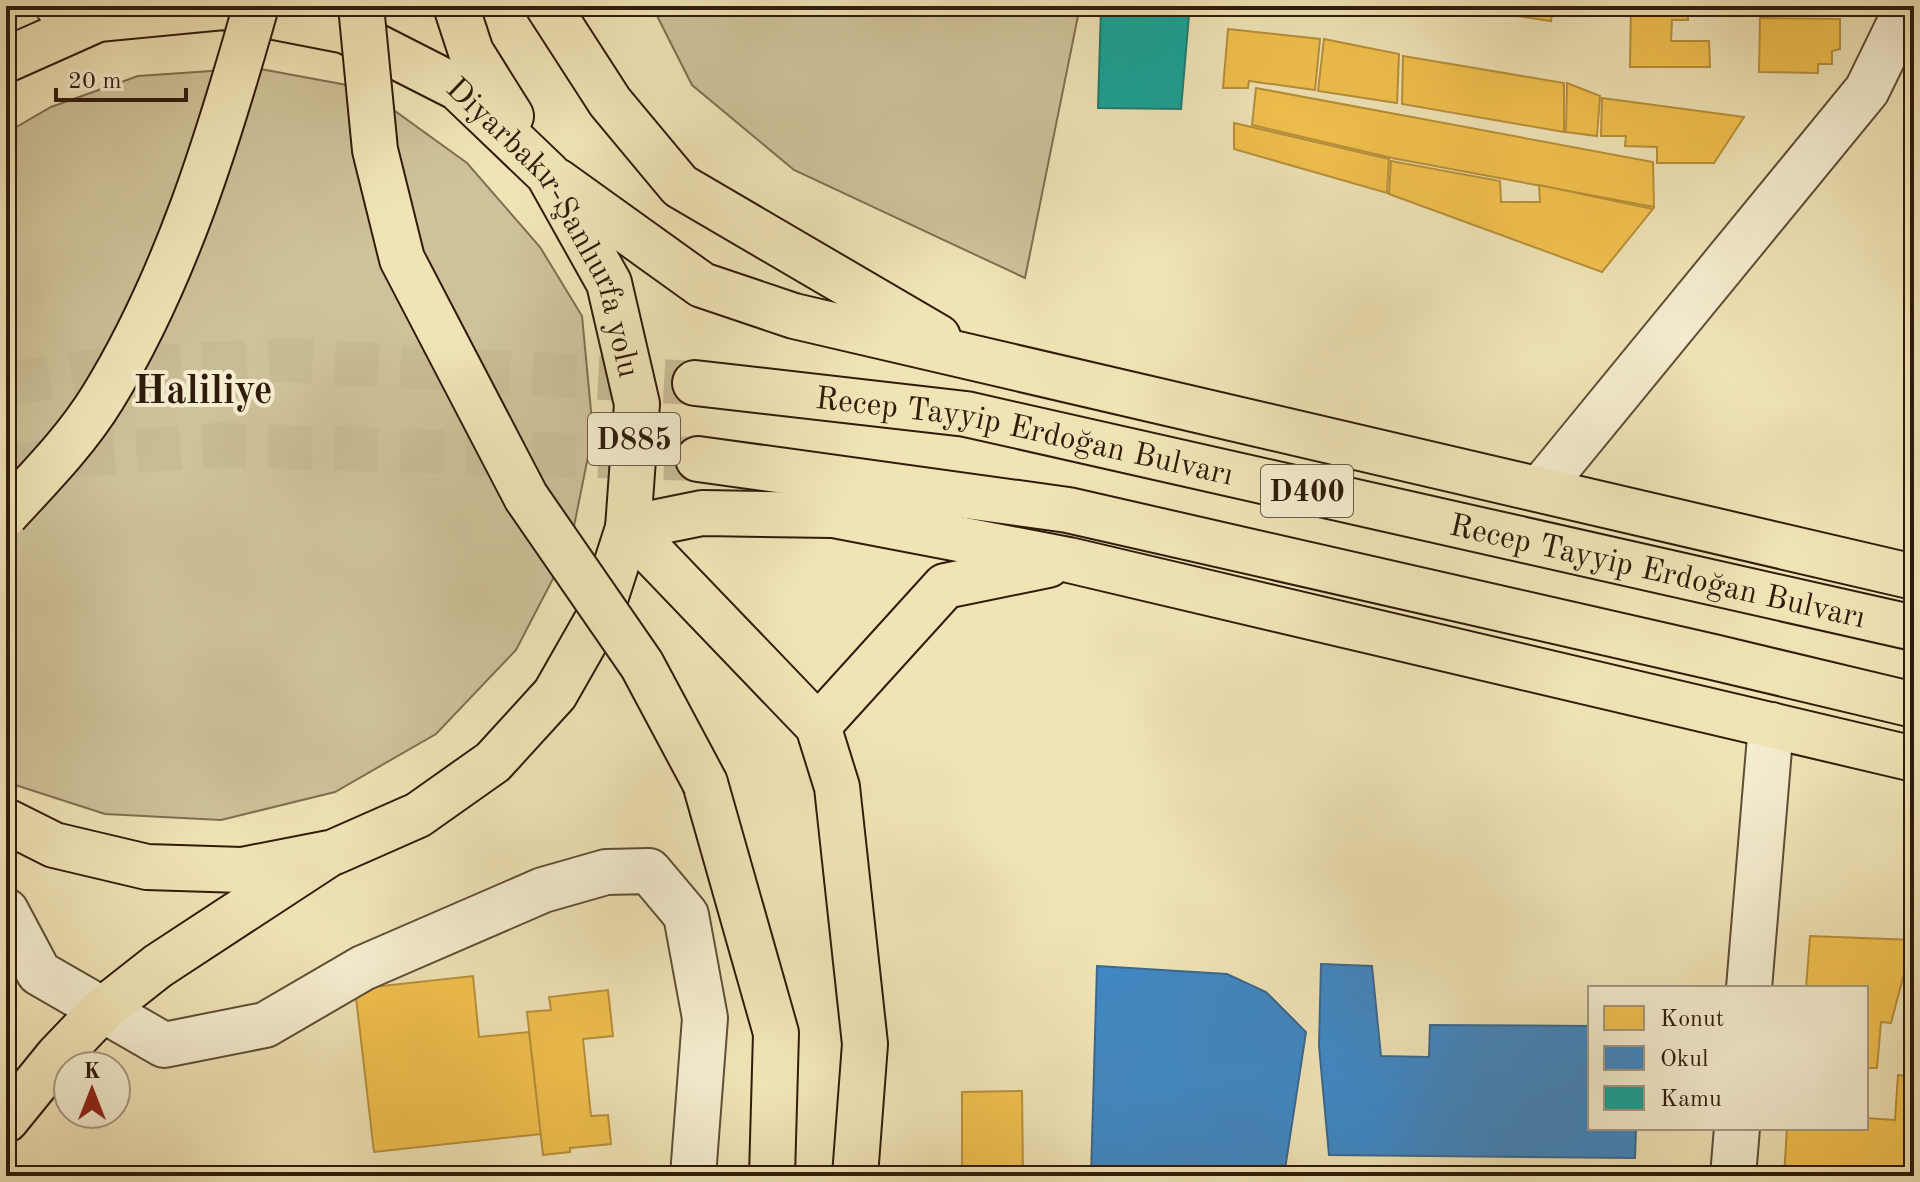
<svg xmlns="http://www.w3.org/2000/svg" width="1920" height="1182" font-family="'Old Standard TT',serif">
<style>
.green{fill:#cfc29a;stroke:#7f6f52;stroke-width:2}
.homes{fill:#f2c14e;stroke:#b8903a;stroke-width:2}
.schools{fill:#3f88c5;stroke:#3a688d;stroke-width:2}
.public{fill:#17a398;stroke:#1e7a6e;stroke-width:2}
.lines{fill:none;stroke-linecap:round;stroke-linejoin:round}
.highway-tunnel{stroke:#c9bc95;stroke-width:44;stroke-dasharray:44 22;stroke-linecap:butt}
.minor-casing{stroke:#5f4e36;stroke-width:48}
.major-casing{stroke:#2f1c0b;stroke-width:48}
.highway-casing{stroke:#2f1c0b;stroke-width:48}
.minor{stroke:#f5edd0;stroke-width:44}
.major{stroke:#f0e4b7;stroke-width:44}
.highway{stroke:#f0e4b7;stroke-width:44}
.highway-bridge-casing{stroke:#2f1c0b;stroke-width:48;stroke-linecap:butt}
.highway-bridge{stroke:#f0e4b7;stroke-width:44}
.labels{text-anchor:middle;stroke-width:8;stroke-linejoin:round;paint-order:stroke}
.shield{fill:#f5edd0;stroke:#6a5b46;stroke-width:2}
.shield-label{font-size:30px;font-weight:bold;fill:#2f1c0b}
.street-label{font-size:32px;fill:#2f1c0b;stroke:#f5edd0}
.district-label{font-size:40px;font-weight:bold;fill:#2f1c0b;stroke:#f5edd0}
</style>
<rect width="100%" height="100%" fill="#f0e4b7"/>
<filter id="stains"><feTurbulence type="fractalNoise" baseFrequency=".0025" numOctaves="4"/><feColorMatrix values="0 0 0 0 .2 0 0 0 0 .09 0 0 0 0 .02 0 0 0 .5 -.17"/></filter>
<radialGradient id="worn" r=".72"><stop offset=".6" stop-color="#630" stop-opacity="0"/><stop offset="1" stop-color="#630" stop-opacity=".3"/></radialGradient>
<!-- green -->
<g class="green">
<polygon points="652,6 1080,6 1025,278 794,170 692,85"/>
<polygon points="255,68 363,88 467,163 540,247 582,316 593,432 570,546 516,650 436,734 335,792 221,820 105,814 6,782 6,133 51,107 138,76"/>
</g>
<!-- homes -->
<g class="homes">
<polygon points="1449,6 1553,6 1551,21"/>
<polygon points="1631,6 1688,6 1688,20 1672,20 1671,41 1709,41 1710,67 1630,67"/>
<polygon points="1760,18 1840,19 1840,49 1832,51 1832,64 1818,64 1818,73 1759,72"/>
<polygon points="1228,29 1320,39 1315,90 1249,81 1248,88 1223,88"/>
<polygon points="1324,39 1399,54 1397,103 1318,91"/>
<polygon points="1403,56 1564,83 1564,132 1402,104"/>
<polygon points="1567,83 1600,96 1597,136 1566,132"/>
<polygon points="1256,88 1653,162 1654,207 1392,158 1252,125"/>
<polygon points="1602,98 1744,117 1714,163 1657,163 1657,147 1625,146 1626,136 1601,136"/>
<polygon points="1234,123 1389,159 1387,193 1234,149"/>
<polygon points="1391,161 1500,181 1501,202 1540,202 1539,185 1653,209 1602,272 1389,194"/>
<polygon points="1810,936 1913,940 1891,1023 1881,1022 1877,1068 1866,1068 1866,988 1806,988"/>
<polygon points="473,976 479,1037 529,1032 541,1134 374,1152 355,989"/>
<polygon points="608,990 613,1036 583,1039 591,1116 608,1115 611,1144 570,1148 570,1152 543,1155 527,1012 551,1010 549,997"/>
<polygon points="1898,1075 1914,1077 1914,1176 1784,1176 1787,1128 1866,1128 1866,1118 1895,1120"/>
<polygon points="1022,1091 1023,1176 962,1176 962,1092"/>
</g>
<!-- schools -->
<g class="schools">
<polygon points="1321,964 1372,966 1381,1056 1429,1057 1430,1025 1590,1026 1590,1128 1636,1128 1635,1158 1329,1155 1319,1046"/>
<polygon points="1097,966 1227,974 1266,992 1306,1032 1284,1176 1091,1176"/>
</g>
<!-- public -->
<polygon class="public" points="1101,7 1189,15 1181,109 1098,108"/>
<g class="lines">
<!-- highway-tunnel -->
<g class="highway-tunnel">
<polyline points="6,384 102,370 287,360 695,383"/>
<polyline points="6,469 78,455 219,445 698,459"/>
</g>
<defs>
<g id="minor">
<polyline points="58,6 98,19"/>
<polyline points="1540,489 1867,90 1908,6"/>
<polyline points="6,911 39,973 164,1045 265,1025 363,968 543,890 606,872 649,871 686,915 705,1018 693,1176"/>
<polyline points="1749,988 1771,725"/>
<polyline points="1733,1176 1737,1128"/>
</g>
<g id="major">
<polyline points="628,528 818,726 837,787 865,1044 855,1176"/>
<polyline points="6,1120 58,1056 102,1010 158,966 329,854"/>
</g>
<g id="highway">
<polyline points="456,6 471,52 511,116"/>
<polyline points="548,6 610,102 680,186 938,337"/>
<path id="s1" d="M6,60L98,19L223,7L346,31L458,88L548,174L609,283L637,404L628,528L600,615L555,694L493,762L418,815L334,852L242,870L147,867L54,845L6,821"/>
<polyline points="557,181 702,285 794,316 1914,577"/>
<path id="s2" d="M695,383L966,414L1914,628"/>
<polyline points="698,459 1068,510 1713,657 1914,705"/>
<polyline points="628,528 702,513 833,515 1069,560 1914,759"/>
<polyline points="818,726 945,586 1048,565"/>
<polyline points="705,783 776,1033 772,1176"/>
</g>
</defs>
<!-- minor casing -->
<use href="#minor" class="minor-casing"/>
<!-- major casing -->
<use href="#major" class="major-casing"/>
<!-- highway casing -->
<use href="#highway" class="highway-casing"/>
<!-- minor -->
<use href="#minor" class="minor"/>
<!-- major -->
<use href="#major" class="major"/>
<!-- highway -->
<use href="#highway" class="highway"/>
<defs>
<g id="highway-bridge">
<polyline points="361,6 375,150 402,259 526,497 642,665 705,783"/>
<path d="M6,514C40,477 76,441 103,397C176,278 218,140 256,6"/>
</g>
</defs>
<!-- highway-bridge casing -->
<use href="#highway-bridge" class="highway-bridge-casing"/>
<!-- highway-bridge -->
<use href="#highway-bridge" class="highway-bridge"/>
</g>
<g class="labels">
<!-- shield labels -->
<g class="shield">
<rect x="588" y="413" width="92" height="52" rx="6"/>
<rect x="1261" y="465" width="92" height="52" rx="6"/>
</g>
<g class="shield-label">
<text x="634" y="449">D885</text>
<text x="1307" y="501">D400</text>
</g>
<!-- street labels -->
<g class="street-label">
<text dy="11" stroke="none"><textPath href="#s1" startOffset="646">Diyarbakır-Şanlıurfa yolu</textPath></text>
<text dy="11" stroke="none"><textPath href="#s2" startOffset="334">Recep Tayyip Erdoğan Bulvarı</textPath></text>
<text dy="11" stroke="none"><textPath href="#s2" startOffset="982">Recep Tayyip Erdoğan Bulvarı</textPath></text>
</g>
<!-- district labels -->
<g class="district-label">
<text x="203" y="403">Haliliye</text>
</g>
</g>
<!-- margin -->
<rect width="1920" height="1182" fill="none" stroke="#f0e4b7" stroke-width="32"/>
<rect x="8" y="8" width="1904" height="1166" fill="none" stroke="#2f1c0b" stroke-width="4"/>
<rect x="16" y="16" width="1888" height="1150" fill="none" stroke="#2f1c0b" stroke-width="2"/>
<!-- legend -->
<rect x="1588" y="986" width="280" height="144" fill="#f5edd0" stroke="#a69981" stroke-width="2"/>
<rect x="1604" y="1006" width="40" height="24" fill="#f2c14e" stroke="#a69981" stroke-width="2"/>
<text x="1660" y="1026" font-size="24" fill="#2f1c0b">Konut</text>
<rect x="1604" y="1046" width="40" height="24" fill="#3f88c5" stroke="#a69981" stroke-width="2"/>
<text x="1660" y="1066" font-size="24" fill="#2f1c0b">Okul</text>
<rect x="1604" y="1086" width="40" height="24" fill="#17a398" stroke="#a69981" stroke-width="2"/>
<text x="1660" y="1106" font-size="24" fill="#2f1c0b">Kamu</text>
<!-- north arrow -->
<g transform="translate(92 1090)"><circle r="38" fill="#f5edd0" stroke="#a69981" stroke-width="2"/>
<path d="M0-6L14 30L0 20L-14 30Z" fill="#8f2418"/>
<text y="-12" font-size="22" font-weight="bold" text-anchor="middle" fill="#2f1c0b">K</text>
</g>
<!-- scale -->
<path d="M56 88v12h130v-12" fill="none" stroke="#2f1c0b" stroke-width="4"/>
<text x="68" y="88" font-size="24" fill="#2f1c0b" stroke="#f5edd0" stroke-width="6" paint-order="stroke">20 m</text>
<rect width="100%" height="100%" filter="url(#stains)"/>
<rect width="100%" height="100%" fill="url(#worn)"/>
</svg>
